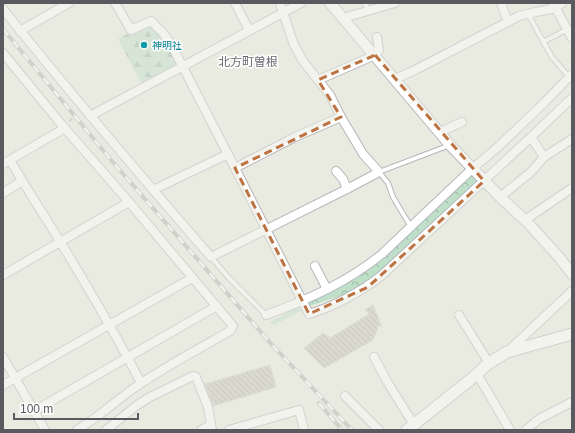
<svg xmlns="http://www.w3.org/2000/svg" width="575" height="433" font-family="Helvetica,'Noto Sans JP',sans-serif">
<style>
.forest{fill:url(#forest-firs)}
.park{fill:url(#park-crowns)}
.building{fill:url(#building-back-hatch);stroke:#cecebf}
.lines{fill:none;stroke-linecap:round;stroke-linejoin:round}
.service-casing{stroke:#b6b6bc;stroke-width:6}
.minor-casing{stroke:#b6b6bc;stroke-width:10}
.tertiary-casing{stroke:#b6b6bc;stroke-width:12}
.secondary-casing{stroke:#b4b4bb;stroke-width:13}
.path{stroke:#99bfb0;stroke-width:1.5;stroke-dasharray:4 2;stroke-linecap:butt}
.service{stroke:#fff;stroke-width:4}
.minor{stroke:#fff;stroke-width:8}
.tertiary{stroke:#fff;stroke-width:10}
.secondary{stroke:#fff;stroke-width:11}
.rail-casing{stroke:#b3b3b4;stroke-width:4}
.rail{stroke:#fff;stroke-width:2.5;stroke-dasharray:8;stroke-linecap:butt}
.marked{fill:none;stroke:#bd7241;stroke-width:3;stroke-dasharray:8 5;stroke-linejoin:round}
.culture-dot{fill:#0f9aa8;stroke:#fff;stroke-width:1.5}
.labels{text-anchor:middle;stroke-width:3;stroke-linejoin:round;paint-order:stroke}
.culture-label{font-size:10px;fill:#0d838f;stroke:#fff;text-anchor:start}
.quarter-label{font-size:12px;fill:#6a6b71;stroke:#fff}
</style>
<defs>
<pattern id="forest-firs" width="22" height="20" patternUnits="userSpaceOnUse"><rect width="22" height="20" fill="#bee0c9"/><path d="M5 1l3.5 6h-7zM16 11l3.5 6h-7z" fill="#9db9a6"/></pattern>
<pattern id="park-crowns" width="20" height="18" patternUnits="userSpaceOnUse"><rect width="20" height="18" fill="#bee0c9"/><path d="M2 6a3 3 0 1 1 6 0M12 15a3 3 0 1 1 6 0" fill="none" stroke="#9db9a6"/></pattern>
<pattern id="building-back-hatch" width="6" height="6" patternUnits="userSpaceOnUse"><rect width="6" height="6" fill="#c6c5bd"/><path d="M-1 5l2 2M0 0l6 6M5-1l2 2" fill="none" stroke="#a4a39d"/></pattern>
</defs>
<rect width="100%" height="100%" fill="#e9eae0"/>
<!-- forest -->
<polygon class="forest" points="151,21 181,62 141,83 118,39"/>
<!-- park -->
<polygon class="park" points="472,169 484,181 368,287 312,305 274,325 269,323 368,266"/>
<!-- building -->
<g class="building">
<polygon points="373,305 382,327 379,325 373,340 324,368 304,348 323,333 330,338 369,314 365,310"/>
<polygon points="270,365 276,387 213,406 205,384"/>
</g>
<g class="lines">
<defs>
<g id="service">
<polyline points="364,3 369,10"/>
<polyline points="528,14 552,57 569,77"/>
<polyline points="543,42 568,29"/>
<polyline points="411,227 393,197 388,183 379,172 450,145"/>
<polyline points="211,257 228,277 266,315"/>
</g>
<g id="minor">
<path d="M115,3L131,30L151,21L164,34L171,44L235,168L309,314C333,307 362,291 381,276L531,137L572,98"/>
<polyline points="235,3 249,30"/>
<polyline points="501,3 508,22"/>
<polyline points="553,3 572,38"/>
<path d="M3,9C70,93 140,175 211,257L347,189L379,172L363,154L341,117L330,95L303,61L294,45L280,3"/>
<polyline points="343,18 395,3"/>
<polyline points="20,31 69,3"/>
<path d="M3,53L62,125L129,202L233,326L230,331C200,348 168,365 140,384C118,398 100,417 77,430"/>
<polyline points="395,79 415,70 519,16 536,12 556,8 562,3"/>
<polyline points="318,80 375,55 379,50 377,37"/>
<polyline points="90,116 301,3"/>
<polyline points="440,132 462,122"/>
<polyline points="531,137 544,157 572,139"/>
<path d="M10,160C26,188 44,215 61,243C89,289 116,335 141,383"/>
<polyline points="3,164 65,128"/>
<polyline points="235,168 295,137 341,117"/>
<polyline points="336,171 343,179 347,189"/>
<polyline points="153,190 228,154"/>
<polyline points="3,193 22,181"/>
<polyline points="500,197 531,172 544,157"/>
<polyline points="525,220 572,188"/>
<polyline points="315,266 327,289"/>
<polyline points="3,275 129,202"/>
<path d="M266,315C307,300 348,282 382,254L472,169L498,147L544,103L572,74"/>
<polyline points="459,315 489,363"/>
<polyline points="507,352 572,291"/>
<polyline points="3,357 45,430"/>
<polyline points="374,357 388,383 414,425"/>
<polyline points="477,374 510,430"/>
<polyline points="3,385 192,278"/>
<polyline points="345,396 379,430"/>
<polyline points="34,411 217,306"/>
<polyline points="106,430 136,406 148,398 193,376 196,377 208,407 212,430"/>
<polyline points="201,430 211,425"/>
<polyline points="229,430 299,410 304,430"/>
<polyline points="526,430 539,419 572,402"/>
</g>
<polyline id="tertiary" points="330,3 450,145 500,197 527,222 558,256 572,274"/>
<polyline id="secondary" points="407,430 470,380 489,363 507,352 572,334"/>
</defs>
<!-- service casing -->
<use href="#service" class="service-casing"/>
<!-- minor casing -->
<use href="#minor" class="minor-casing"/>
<!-- tertiary casing -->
<use href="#tertiary" class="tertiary-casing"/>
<!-- secondary casing -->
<use href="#secondary" class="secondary-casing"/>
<!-- path -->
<polyline class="path" points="69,121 79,115"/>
<!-- service -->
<use href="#service" class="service"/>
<!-- minor -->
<use href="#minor" class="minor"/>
<!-- tertiary -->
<use href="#tertiary" class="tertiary"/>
<!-- secondary -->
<use href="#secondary" class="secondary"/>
<defs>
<g id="rail">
<polyline points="3,29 111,160 274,347 352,430"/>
<polyline points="319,403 342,430"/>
</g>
</defs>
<!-- rail casing -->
<use href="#rail" class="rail-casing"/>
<!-- rail -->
<use href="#rail" class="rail"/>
</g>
<!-- marked area -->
<path d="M0 0H575V433H0ZM375,55L484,181L368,287L309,314L235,168L341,117L318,80Z" fill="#e9eae0" fill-opacity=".55" fill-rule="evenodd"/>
<path class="marked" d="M375,55L484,181L368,287L309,314L235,168L341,117L318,80Z"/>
<!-- markers -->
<circle class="culture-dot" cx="144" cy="45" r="4"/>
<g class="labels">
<!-- culture labels -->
<g class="culture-label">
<text x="152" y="49">神明社</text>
</g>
<!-- quarter labels -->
<g class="quarter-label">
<text x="248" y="66">北方町曽根</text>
</g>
</g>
<!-- border -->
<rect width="575" height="433" fill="none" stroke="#595a5f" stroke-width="8"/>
<!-- scale -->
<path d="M14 413v6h124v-6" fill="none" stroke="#595a5f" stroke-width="2"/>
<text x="20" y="413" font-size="12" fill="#595a5f" stroke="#ffffff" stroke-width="3" paint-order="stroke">100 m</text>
</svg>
